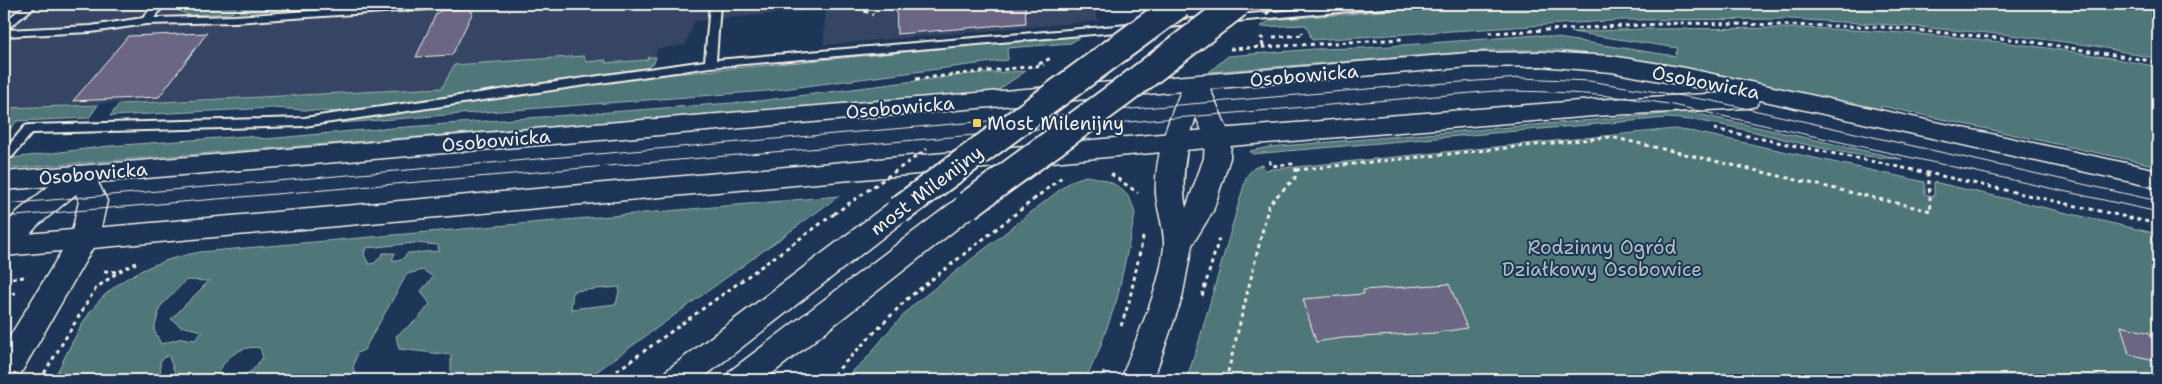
<svg xmlns="http://www.w3.org/2000/svg" width="2162" height="384" font-family="'Shantell Sans',sans-serif">
<style>
.built{fill:#344464}
.green{fill:#507679;stroke:#a2b4b0;fill-rule:evenodd}
.building{fill:#6a6683;stroke:#f4f1e8}
.lines{fill:none;stroke-linecap:round;stroke-linejoin:round}
.lane-casing{stroke:#f4f1e8;stroke-width:4}
.secondary-casing{stroke:#f4f1e8;stroke-width:3}
.primary-casing{stroke:#f4f1e8;stroke-width:3}
.path{stroke:#f4f1e8;stroke-width:3;stroke-dasharray:4 4;stroke-linecap:butt}
.lane{fill:#1d3557;fill-rule:evenodd}
.secondary{fill:#1d3557;fill-rule:evenodd}
.primary{fill:#1d3557;fill-rule:evenodd}
.tram{stroke:#f4f1e8;stroke-width:1}
.primary-bridge-casing{stroke:#f4f1e8;stroke-width:31;stroke-linecap:butt}
.path-bridge{stroke:#f4f1e8;stroke-width:3;stroke-dasharray:4 4;stroke-linecap:butt}
.primary-bridge{stroke:#1d3557;stroke-width:27}
.poi-dot{fill:#ffd166;stroke:#1d3557;stroke-width:2}
.labels{text-anchor:middle;stroke-width:4;stroke-linejoin:round;paint-order:stroke}
.street-label{font-size:19px;fill:#f4f1e8;stroke:#1d3557}
.poi-label{font-size:19px;fill:#f4f1e8;stroke:#1d3557;text-anchor:start}
.park-label{font-size:19px;fill:#b2c0bc;stroke:#1d3557}
</style>
<rect width="100%" height="100%" fill="#1d3557"/>
<filter id="ink" filterUnits="userSpaceOnUse"><feTurbulence type="fractalNoise" baseFrequency=".02" numOctaves="2"/><feDisplacementMap in="SourceGraphic" scale="10" xChannelSelector="R" yChannelSelector="G"/><feConvolveMatrix kernelMatrix="1 2 1 2 8 2 1 2 1" color-interpolation-filters="sRGB"/></filter>
<g filter="url(#ink)">
<!-- built -->
<polygon class="built" points="4,4 1093,4 1098,21 823,45 826,9 695,21 685,45 657,49 656,57 648,57 647,60 605,63 605,60 586,62 584,56 442,88 4,108"/>
<!-- green -->
<g class="green">
<polygon points="183,4 238,4 232,13 188,15 178,10"/>
<polygon points="244,4 374,4 239,12"/>
<polygon points="1474,4 2142,4 2158,10 2158,59 2095,46 2011,35 1894,25 1789,19 1623,20 1312,40 1306,25 1260,27 1270,20"/>
<path d="M1797,28C1918,31 2040,43 2158,67V166L1881,106V110L1671,65L1556,50H1492L1209,72L1228,56L1315,49L1363,48L1538,35L1675,56L1678,48L1571,32L1644,29Z"/>
<polygon points="1083,35 1071,43 1007,48 1008,60 767,91 341,123 341,120 642,77"/>
<polygon points="584,56 586,62 606,60 605,63 647,60 648,57 656,57 654,63 646,68 338,112 272,108 110,116 119,104 442,88 454,65"/>
<polygon points="1026,71 995,92 4,169 4,159 109,146 246,136 266,139 352,131 759,101 969,74"/>
<polygon points="98,105 89,118 17,121 4,136 4,108"/>
<path d="M1689,112L1902,159C1822,157 1747,122 1667,118L1252,154L1250,151L1270,147Z"/>
<path d="M1674,129L1695,132L1925,182V194L1934,196V182L2158,234V380H1186L1197,348L1246,178C1250,171 1254,166 1263,165L1265,170Z"/>
<path d="M1086,176C1110,179 1131,188 1135,215L1117,299L1098,353L1085,380H843L866,359L888,332L912,306L1071,181Z"/>
<path d="M839,196L585,380H448L451,374V355L399,349L396,336L418,319L430,304L421,291L433,277L423,270L407,274L364,350L357,353L353,368L358,380H233L252,371L263,357L260,348C242,344 221,359 218,377L222,380H175L177,378L168,355L160,361L161,380H53C66,356 80,323 97,303C123,274 162,259 200,252ZM415,243L438,245L439,251L408,253L401,260H392L395,253H383L375,263L369,264L364,255L366,248ZM186,280L209,281L171,319L180,326L203,331L195,340L182,338L161,344L154,330L160,307ZM620,287L616,304L571,309L573,291Z"/>
</g>
<!-- building -->
<g class="building">
<polygon points="896,4 1025,4 1026,23 897,34"/>
<polygon points="472,8 470,12 473,12 452,55 416,57 436,14 440,11"/>
<polygon points="207,33 159,97 73,101 128,36"/>
<polygon points="1449,284 1467,328 1434,333 1342,338 1316,342 1303,299 1364,294 1363,290"/>
<polygon points="2121,326 2150,333 2158,361 2129,354"/>
</g>
<g class="lines">
<defs>
<g id="lane">
<polygon points="27,4 38,4 6,30 91,26 143,18 155,4 165,4 154,18 234,16 416,4 464,4 459,7 234,22 146,24 91,32 4,36 4,22"/>
<polygon points="710,4 720,4 716,60 1139,24 1144,27 1139,30 710,67 304,126 32,133 12,157 4,157 4,151 25,126 29,125 304,118 705,61"/>
<polygon points="1362,4 1400,4 1395,7 1158,28 1153,25 1158,22"/>
</g>
<polygon id="secondary" points="1541,52 1611,56 1685,68 2158,170 2158,188 1760,100 1756,106 1747,108 1593,116 1218,147 4,256 4,236 1218,129 1593,100 1727,93 1611,72 1541,66 1469,67 4,190 4,172 1469,53"/>
<g id="primary">
<path d="M1196,76L1205,78L1208,84L1231,138L1230,158L1213,211L1192,245L1182,298L1153,380H1121C1136,336 1159,294 1164,247C1165,229 1157,211 1156,194C1154,155 1169,119 1184,84L1187,78ZM1196,117L1205,138L1204,158L1186,208C1180,177 1186,146 1196,117Z"/>
<polygon points="81,166 91,168 107,201 99,237 17,380 4,380 4,346 71,236 79,201 76,194 37,226 14,253 4,256 4,227 17,212 71,168"/>
<polygon points="968,195 978,198 982,205 978,212 764,380 725,380 730,371 958,198"/>
<polygon points="899,200 909,203 913,210 909,217 700,380 661,380 666,371 889,203"/>
</g>
</defs>
<!-- lane casing -->
<use href="#lane" class="lane-casing"/>
<!-- secondary casing -->
<use href="#secondary" class="secondary-casing"/>
<!-- primary casing -->
<use href="#primary" class="primary-casing"/>
<!-- path -->
<g class="path">
<polyline points="850,4 873,15"/>
<polyline points="1489,33 1682,23 1881,27 2020,40 2158,62"/>
<polyline points="1273,37 1303,35 1302,32"/>
<polyline points="1263,46 1261,38 1264,38"/>
<polyline points="1230,49 1403,39"/>
<polyline points="1039,64 1051,58"/>
<polyline points="916,79 1044,65"/>
<polyline points="1714,129 1928,173 2158,224"/>
<polyline points="1296,170 1611,137 1931,211 1928,173"/>
<polyline points="1111,174 1138,193"/>
<polyline points="104,271 117,272"/>
<polyline points="4,279 25,277"/>
<polyline points="4,295 16,293"/>
<polyline points="1202,296 1220,235"/>
<polyline points="1121,326 1129,302 1144,233"/>
<polyline points="40,380 96,288 118,272 136,263"/>
<polyline points="604,380 834,214"/>
<polyline points="828,380 907,299 1033,200"/>
<polyline points="1100,380 1104,372"/>
<polyline points="1226,380 1269,204 1295,178 1296,170 1292,164 1271,166 1269,159"/>
</g>
<!-- lane -->
<use href="#lane" class="lane"/>
<!-- secondary -->
<use href="#secondary" class="secondary"/>
<!-- primary -->
<use href="#primary" class="primary"/>
<!-- tram -->
<g class="tram">
<polyline points="4,204 1404,86 1520,78 1589,81 1713,101 2158,201"/>
<path d="M4,217L1495,91C1553,91 1610,94 1668,104L2158,212"/>
</g>
<defs>
<g id="primary-bridge">
<polyline points="968,205 1124,91 1237,4"/>
<polyline points="899,210 1179,4"/>
</g>
</defs>
<!-- primary-bridge casing -->
<use href="#primary-bridge" class="primary-bridge-casing"/>
<!-- path-bridge -->
<g class="path-bridge">
<polyline points="1266,14 1279,4"/>
<polyline points="1033,200 1062,177"/>
<polyline points="834,214 927,149"/>
</g>
<!-- primary-bridge -->
<use href="#primary-bridge" class="primary-bridge"/>
</g>
</g>
<!-- markers -->
<rect class="poi-dot" x="972" y="118" width="10" height="10" rx="2.5"/>
<g class="labels">
<!-- street labels -->
<g class="street-label">
<text transform="translate(1304 75) rotate(-5)" y="7">Osobowicka</text>
<text transform="translate(1706 82) rotate(11)" y="7">Osobowicka</text>
<text transform="translate(900 107) rotate(-5)" y="7">Osobowicka</text>
<text transform="translate(496 140) rotate(-5)" y="7">Osobowicka</text>
<text transform="translate(93 173) rotate(-5)" y="7">Osobowicka</text>
<text transform="translate(926 190) rotate(-37)" y="7">most Milenijny</text>
</g>
<!-- poi labels -->
<g class="poi-label">
<text x="987" y="130">Most Milenijny</text>
</g>
<!-- park labels -->
<g class="park-label">
<text x="1602" y="254">Rodzinny Ogród<tspan x="1602" dy="22">Działkowy Osobowice</tspan></text>
</g>
</g>
<!-- margin -->
<rect width="2162" height="384" fill="none" stroke="#1d3557" stroke-width="20"/>
<rect x="10" y="10" width="2142" height="364" fill="none" stroke="#f4f1e8" stroke-width="2" filter="url(#ink)"/>
</svg>
